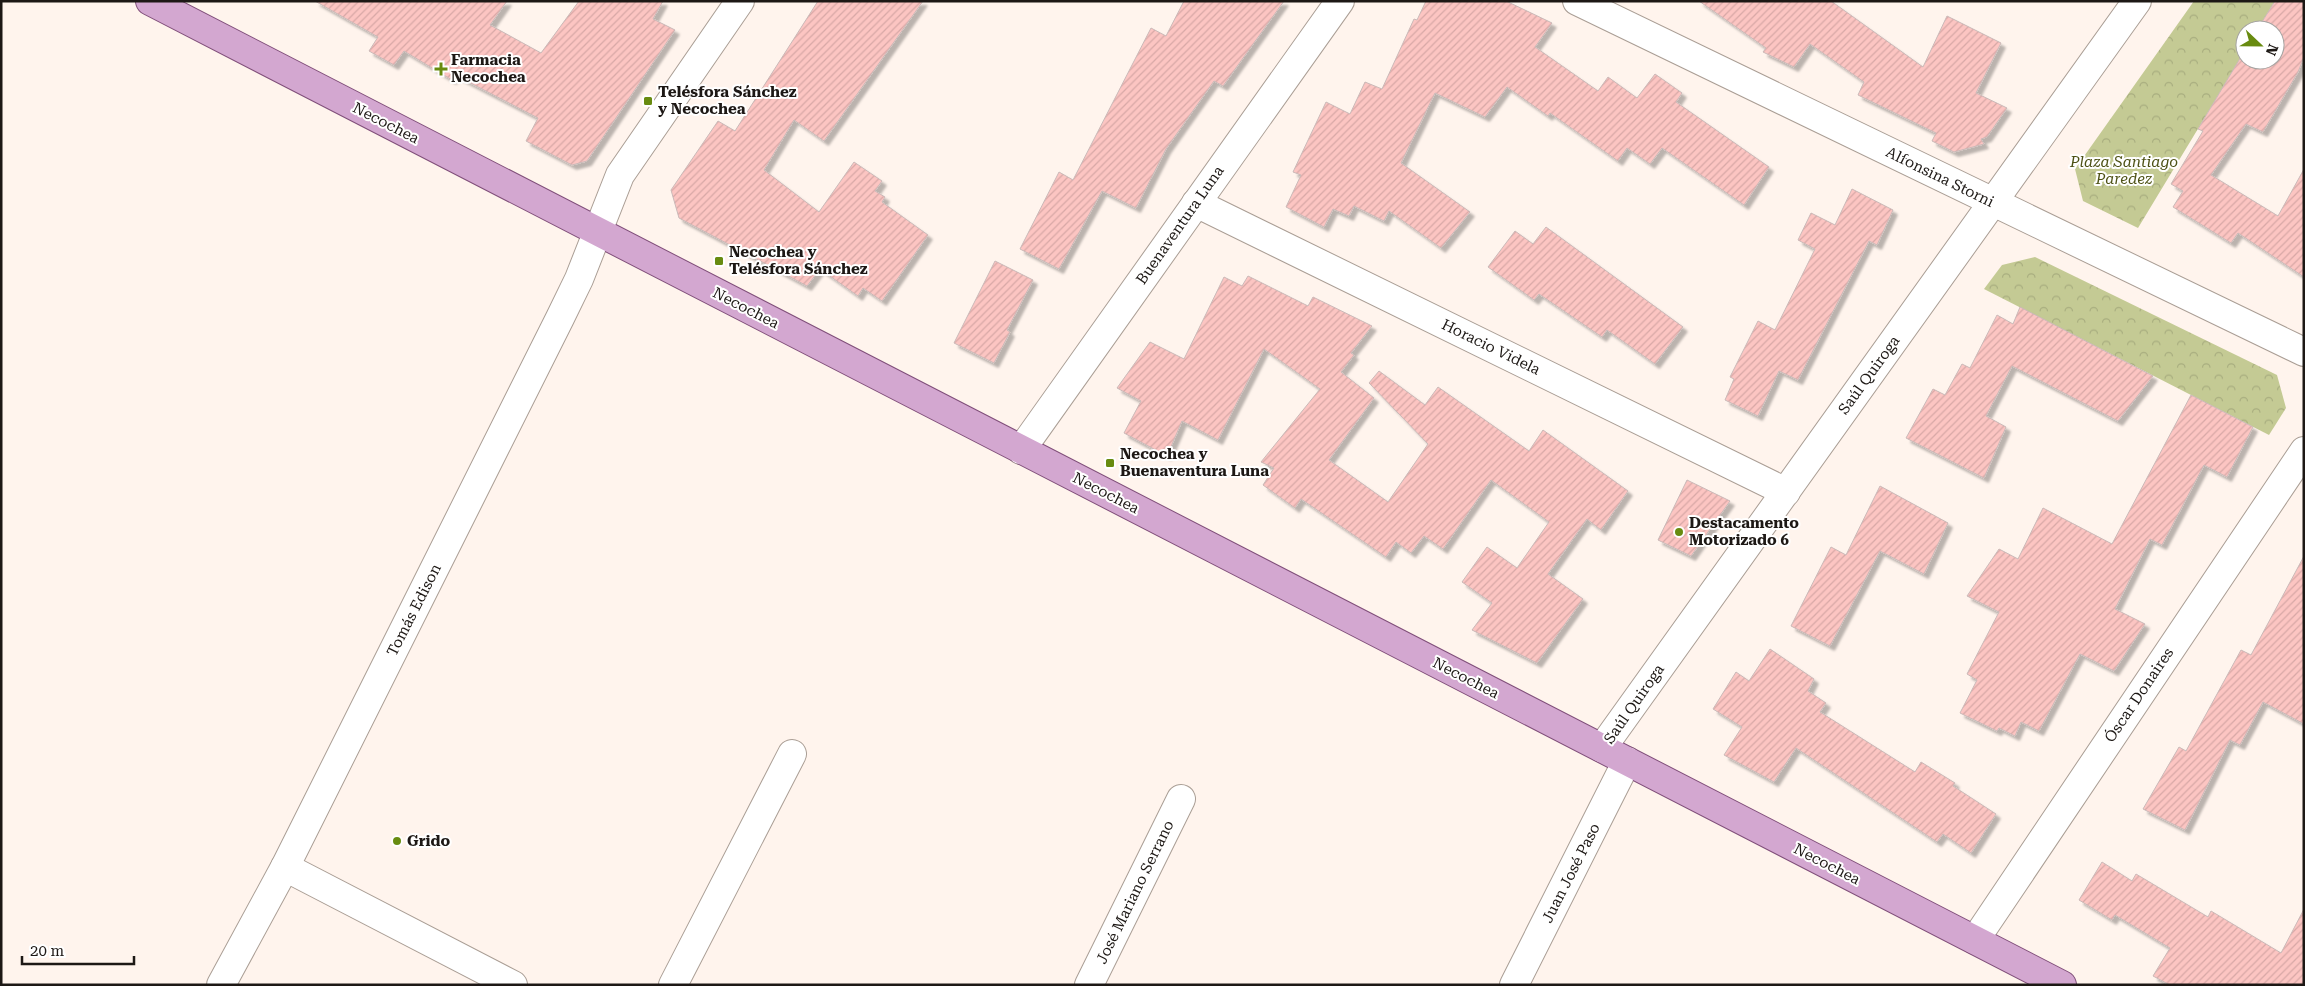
<svg xmlns="http://www.w3.org/2000/svg" width="2305" height="986" font-family="'Roboto Serif',serif">
<style>
.park{fill:url(#park-crowns)}
.building{fill:url(#building-hatch);stroke:#cab9b8;filter:url(#shadow)}
.lines{fill:none;stroke-linecap:round;stroke-linejoin:round}
.minor-casing{stroke:#aa9e95;stroke-width:30}
.major-casing{stroke:#804f7a;stroke-width:30}
.minor{stroke:#fff;stroke-width:28}
.major{stroke:#d3a7d0;stroke-width:28}
.poi-dot{fill:#688b10;stroke:#fff;stroke-width:2}
.labels{text-anchor:middle;stroke-width:4;stroke-linejoin:round;paint-order:stroke}
.poi-label{font-size:15px;font-weight:bold;fill:#1d1815;stroke:#fff;text-anchor:start}
.street-label{font-size:15px;fill:#1d1815;stroke:#fff}
.park-label{font-size:15px;font-style:italic;fill:#4d5115;stroke:#fff}
</style>
<defs>
<pattern id="park-crowns" width="20" height="18" patternUnits="userSpaceOnUse" patternTransform="scale(1.25)"><rect width="20" height="18" fill="#c4ca94"/><path d="M2 6a3 3 0 1 1 6 0M12 15a3 3 0 1 1 6 0" fill="none" stroke="#a8ad7f"/></pattern>
<pattern id="building-hatch" width="6" height="6" patternUnits="userSpaceOnUse" patternTransform="scale(1.25)"><rect width="6" height="6" fill="#fcc5c2"/><path d="M-1 1l2-2M0 6l6-6M5 7l2-2" fill="none" stroke="#d8a8a6"/></pattern>
<filter id="shadow"><feDropShadow dx="4.5" dy="4.5" stdDeviation="1" flood-color="#0004"/></filter>
</defs>
<rect width="100%" height="100%" fill="#fff4ed"/>
<!-- park -->
<g class="park">
<polygon points="2194,1 2275,1 2257,30 2245,30 2245,51 2138,228 2083,201 2075,169"/>
<polygon points="2035,257 2277,375 2286,408 2269,435 1984,289 2002,265"/>
</g>
<!-- building -->
<g class="building">
<polygon points="315,1 507,1 490,25 541,53 579,1 663,1 653,19 675,30 587,161 572,165 526,141 538,118 455,75 452,80 404,51 394,65 369,51 378,37"/>
<polygon points="818,1 923,1 824,141 794,120 764,170 819,212 854,162 882,181 875,191 885,197 882,202 928,235 882,301 863,288 858,296 820,269 807,286 783,273 679,218 671,190 718,121 735,131"/>
<polygon points="1184,1 1284,1 1223,86 1214,81 1166,149 1136,208 1102,191 1059,269 1020,249 1059,172 1073,180 1151,28 1166,36"/>
<polygon points="1426,1 1506,1 1552,23 1535,47 1598,91 1608,77 1637,98 1655,74 1682,93 1676,102 1769,167 1744,205 1662,148 1650,164 1627,148 1618,161 1550,113 1548,116 1507,87 1485,117 1435,93 1401,163 1470,212 1441,248 1389,211 1384,221 1354,206 1349,216 1333,209 1324,227 1286,207 1301,175 1293,172 1326,102 1350,114 1365,82 1382,89 1414,19 1417,20"/>
<polygon points="1699,1 1831,1 1923,67 1947,16 2001,43 1976,93 2007,108 1987,137 1981,139 1984,144 1954,152 1932,141 1936,133 1858,95 1864,82 1810,44 1794,67 1763,52 1766,48"/>
<polygon points="2275,1 2304,1 2304,57 2298,72 2263,132 2246,124 2211,175 2278,216 2304,169 2304,277 2238,233 2231,243 2173,207 2183,191 2171,184 2203,131 2198,129 2245,50 2245,60 2275,60 2275,30 2257,30"/>
<polygon points="1852,189 1893,210 1877,245 1869,241 1798,380 1779,371 1758,416 1725,400 1734,379 1730,377 1758,321 1775,330 1815,249 1798,240 1811,213 1835,225"/>
<polygon points="1546,227 1683,327 1655,364 1607,330 1602,337 1539,294 1534,300 1488,267 1515,231 1533,244"/>
<polygon points="995,261 1033,280 1007,330 1010,332 994,363 954,343"/>
<polygon points="1248,276 1308,306 1313,297 1372,326 1351,353 1354,355 1341,372 1374,398 1329,460 1388,502 1428,444 1369,383 1379,371 1425,405 1438,387 1529,451 1543,430 1628,491 1601,530 1587,519 1548,574 1583,599 1537,663 1472,630 1492,603 1462,582 1487,547 1517,568 1549,522 1491,480 1443,549 1424,536 1411,553 1396,542 1386,557 1301,499 1295,508 1263,485 1274,468 1261,462 1320,389 1264,349 1218,440 1182,421 1167,456 1124,433 1141,401 1117,388 1150,342 1184,359 1224,277 1242,286"/>
<polygon points="2020,307 2153,376 2118,421 2012,366 1986,416 2006,427 1984,478 1906,438 1933,389 1945,395 1962,364 1970,368 1997,315 2013,324"/>
<polygon points="2191,395 2253,427 2227,477 2204,465 2162,545 2150,539 2115,609 2145,624 2114,671 2080,654 2039,731 2021,722 2015,736 1999,728 1997,731 1960,713 1977,680 1967,674 1999,612 1967,596 1999,549 2018,559 2043,508 2112,544"/>
<polygon points="1687,480 1730,501 1691,556 1658,540"/>
<polygon points="1880,486 1948,523 1924,574 1880,551 1830,646 1791,626 1831,547 1846,555"/>
<polygon points="2304,556 2304,724 2263,702 2240,745 2230,740 2185,830 2143,809 2179,747 2186,751 2241,650 2251,655"/>
<polygon points="1770,649 1814,679 1808,691 1826,703 1820,712 1915,772 1921,762 1955,783 1953,786 1996,814 1971,853 1943,834 1937,842 1796,748 1774,782 1724,755 1742,727 1713,709 1736,672 1749,681"/>
<polygon points="2102,862 2132,881 2136,874 2208,917 2211,911 2281,953 2304,909 2304,985 2170,985 2153,976 2170,948 2115,915 2112,920 2079,900"/>
</g>
<g class="lines">
<defs>
<g id="minor">
<polyline points="1577,1 2304,352"/>
<polyline points="1196,203 1786,492"/>
<polyline points="1021,450 1340,1"/>
<polyline points="1602,748 2137,1"/>
<polyline points="285,867 513,985"/>
<polyline points="1975,940 2304,451"/>
<polyline points="221,985 285,867 560,318 579,279 620,175 740,1"/>
<polyline points="673,985 792,754"/>
<polyline points="1089,985 1181,799"/>
<polyline points="1514,985 1627,761"/>
</g>
<polyline id="major" points="150,1 2062,985"/>
</defs>
<!-- minor casing -->
<use href="#minor" class="minor-casing"/>
<!-- major casing -->
<use href="#major" class="major-casing"/>
<!-- minor -->
<use href="#minor" class="minor"/>
<!-- major -->
<use href="#major" class="major"/>
</g>
<!-- markers -->
<g class="poi-dot">
<path d="M438.5 61.5h5v5h5v5h-5v5h-5v-5h-5v-5h5z"/>
<rect x="643" y="96" width="10" height="10" rx="2.5"/>
<rect x="714" y="256" width="10" height="10" rx="2.5"/>
<rect x="1105" y="458" width="10" height="10" rx="2.5"/>
<circle cx="1679" cy="532" r="5"/>
<circle cx="397" cy="841" r="5"/>
</g>
<g class="labels">
<!-- poi labels -->
<g class="poi-label">
<text x="451" y="65">Farmacia<tspan x="451" dy="17">Necochea</tspan></text>
<text x="658" y="97">Telésfora Sánchez<tspan x="658" dy="17">y Necochea</tspan></text>
<text x="729" y="257">Necochea y<tspan x="729" dy="17">Telésfora Sánchez</tspan></text>
<text x="1120" y="459">Necochea y<tspan x="1120" dy="17">Buenaventura Luna</tspan></text>
<text x="1689" y="528">Destacamento<tspan x="1689" dy="17">Motorizado 6</tspan></text>
<text x="407" y="846">Grido</text>
</g>
<!-- street labels -->
<g class="street-label">
<text transform="translate(386 123) rotate(27)" y="5">Necochea</text>
<text transform="translate(1940 177) rotate(26)" y="5">Alfonsina Storni</text>
<text transform="translate(1180 225) rotate(-55)" y="5">Buenaventura Luna</text>
<text transform="translate(746 308) rotate(27)" y="5">Necochea</text>
<text transform="translate(1491 347) rotate(26)" y="5">Horacio Videla</text>
<text transform="translate(1869 375) rotate(-54)" y="5">Saúl Quiroga</text>
<text transform="translate(1106 493) rotate(27)" y="5">Necochea</text>
<text transform="translate(414 610) rotate(-63)" y="5">Tomás Edison</text>
<text transform="translate(1466 678) rotate(27)" y="5">Necochea</text>
<text transform="translate(2139 695) rotate(-56)" y="5">Óscar Donaires</text>
<text transform="translate(1634 704) rotate(-55)" y="5">Saúl Quiroga</text>
<text transform="translate(1827 864) rotate(27)" y="5">Necochea</text>
<text transform="translate(1571 873) rotate(-63)" y="5">Juan José Paso</text>
<text transform="translate(1135 892) rotate(-64)" y="5">José Mariano Serrano</text>
</g>
<!-- park labels -->
<g class="park-label">
<text x="2124" y="167">Plaza Santiago<tspan x="2124" dy="17">Paredez</tspan></text>
</g>
</g>
<!-- border -->
<rect width="2305" height="986" fill="none" stroke="#1d1815" stroke-width="5"/>
<!-- north arrow -->
<g transform="translate(2260 45) rotate(112)"><circle r="24" fill="#ffffff" stroke="#a5a3a1"/>
<path d="M0-4L9 19L0 12L-9 19Z" fill="#688b10"/>
<text y="-8" font-size="14" font-weight="bold" text-anchor="middle" fill="#1d1815">N</text>
</g>
<!-- scale -->
<path d="M22 956v8h112v-8" fill="none" stroke="#1d1815" stroke-width="2.5"/>
<text x="30" y="956" font-size="15" fill="#1d1815" stroke="#ffffff" stroke-width="4" paint-order="stroke">20 m</text>
</svg>
